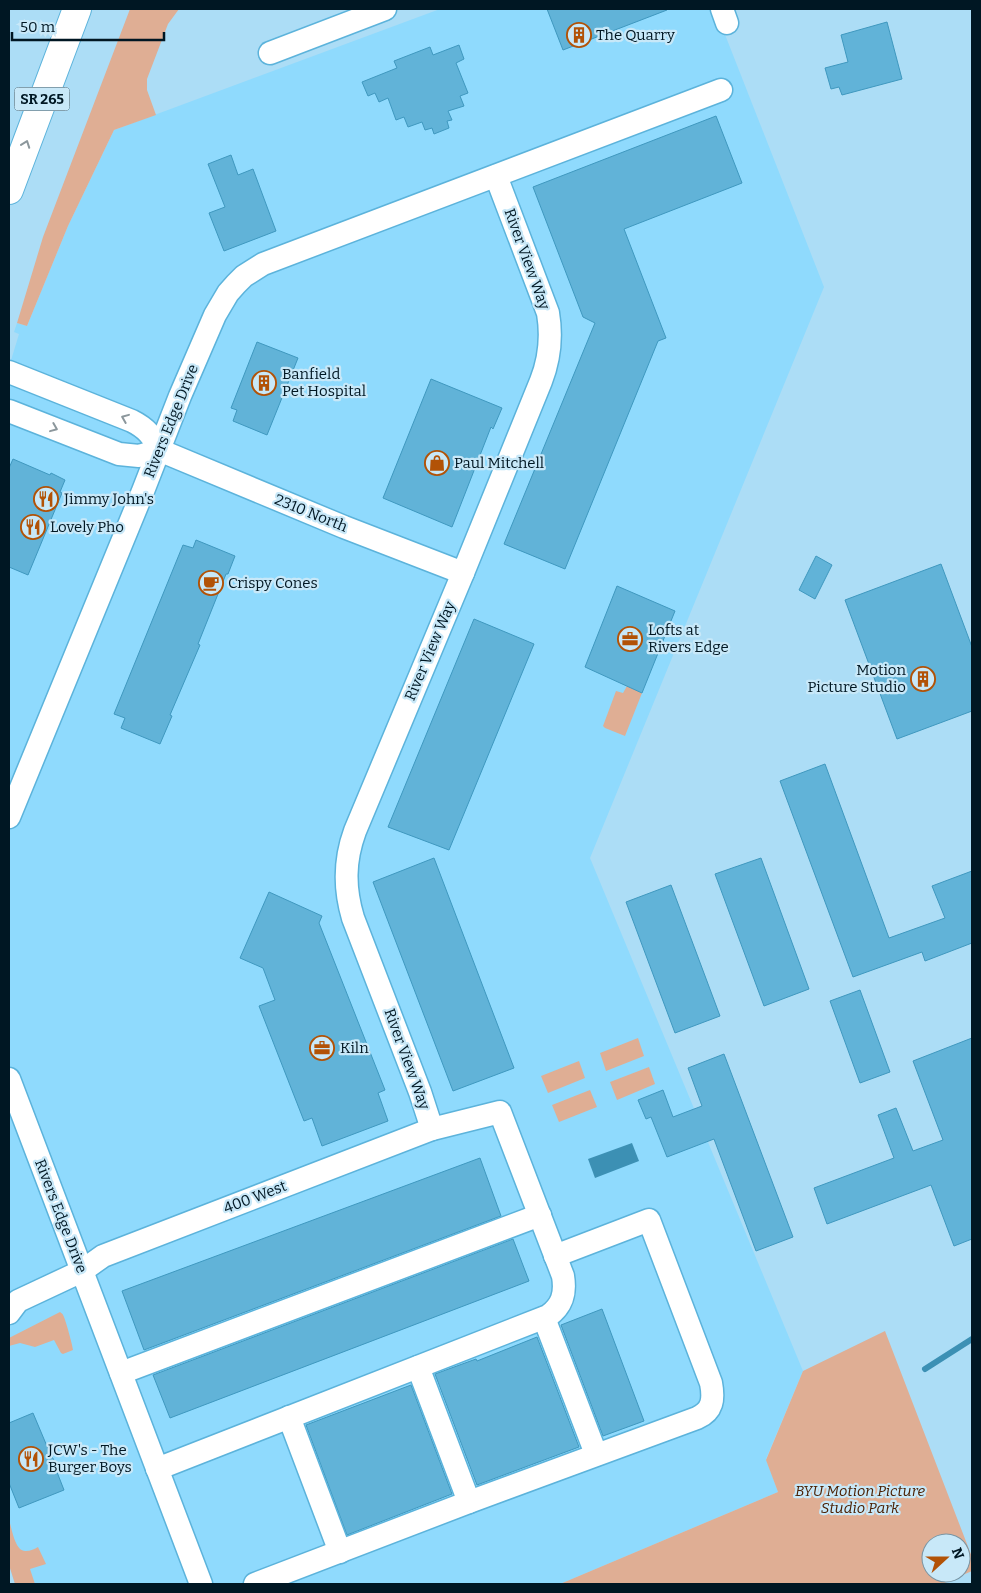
<svg xmlns="http://www.w3.org/2000/svg" width="981" height="1593" font-family="Bitter,serif">
<style>
.built{fill:#8fdafd}
.green{fill:#dfae94;fill-rule:evenodd}
.water{fill:#3c90b4}
.lines{fill:none;stroke-linecap:round;stroke-linejoin:round}
.stream{stroke:#3c90b4;stroke-width:6}
.building{fill:#61b3d8;stroke:#3f98bf}
.street-casing{stroke:#5cb3db;stroke-width:25}
.primary-casing{stroke:#5cb3db;stroke-width:30}
.street{stroke:#fff;stroke-width:22}
.primary{stroke:#fff;stroke-width:28}
.oneway{stroke:#8c979c}
.labels{text-anchor:middle;stroke-width:4.5;stroke-linejoin:round;paint-order:stroke}
.shield{fill:#c8e8f8;stroke:#3c5663;stroke-width:1}
.shield-label{font-size:14px;font-weight:bold;fill:#001723}
.poi-label{font-size:15px;fill:#001723;stroke:#c8e8f8;text-anchor:start}
.street-label{font-size:15px;fill:#001723;stroke:#c8e8f8}
.park-label{font-size:15px;font-style:italic;fill:#4b2003;stroke:#c8e8f8}
</style>
<rect width="100%" height="100%" fill="#acddf6"/>
<!-- built -->
<polygon class="built" points="440,9 715,9 824,287 590,858 803,1371 766,1459 778,1492 560,1584 15,1584 9,1565 9,367 19,334 14,332 17,323 27,326 68,226 114,130"/>
<!-- green -->
<g class="green">
<polygon points="130,9 179,9 168,24 147,79 147,90 156,115 114,130 68,226 27,326 17,323 43,237"/>
<polygon points="627,686 642,693 625,736 605,728 603,726 616,691 623,693"/>
<polygon points="638,1038 644,1056 606,1071 600,1053"/>
<polygon points="579,1061 585,1078 548,1093 541,1076"/>
<polygon points="649,1067 655,1084 617,1100 610,1082"/>
<polygon points="590,1090 597,1107 559,1122 552,1105"/>
<path d="M60,1312C61,1313 63,1314 63,1315C65,1317 73,1347 73,1350L63,1354L61,1353L54,1340L35,1347L20,1343L9,1346V1338Z"/>
<path d="M885,1331L972,1557V1571L942,1584H560L778,1492L766,1460L803,1371ZM931,1543H961V1573H931Z"/>
<path d="M9,1520C12,1529 15,1552 26,1551C30,1551 35,1549 38,1547L46,1564L30,1569L35,1584H15L9,1565Z"/>
</g>
<!-- water -->
<polygon class="water" points="632,1143 639,1161 595,1178 588,1159"/>
<g class="lines">
<!-- stream -->
<polyline class="stream" points="925,1369 972,1339"/>
</g>
<!-- building -->
<g class="building">
<polygon points="547,9 666,9 667,10 563,50"/>
<polygon points="887,22 902,79 842,95 839,87 831,89 825,68 848,62 841,35"/>
<polygon points="459,45 464,59 456,63 468,93 460,96 464,106 448,111 452,120 447,121 449,128 434,134 432,128 425,130 422,122 408,127 404,117 396,120 388,98 379,102 375,93 368,96 362,82 397,68 394,61 430,47 433,55"/>
<polygon points="716,116 742,183 624,229 666,338 658,341 565,569 504,544 595,323 583,317 533,187"/>
<polygon points="231,155 238,175 253,169 276,231 224,251 209,213 225,207 208,164"/>
<polygon points="257,342 298,358 267,435 233,421 237,410 231,408"/>
<polygon points="431,379 502,408 493,429 491,427 452,527 383,498"/>
<polygon points="13,459 50,475 51,473 65,480 60,492 62,493 28,575 9,567 9,468"/>
<polygon points="196,540 235,556 228,574 226,574 198,644 200,645 170,715 172,716 160,744 121,728 125,718 114,714 183,545 193,548"/>
<polygon points="816,556 832,565 815,599 799,590"/>
<polygon points="941,564 972,647 972,711 897,739 845,600"/>
<polygon points="617,586 675,611 642,693 585,667"/>
<polygon points="474,619 534,644 449,850 388,827"/>
<polygon points="825,764 889,938 945,918 932,886 972,871 972,943 925,961 922,952 853,977 780,781"/>
<polygon points="434,858 514,1068 453,1091 373,882"/>
<polygon points="761,858 809,989 764,1006 715,874"/>
<polygon points="671,885 720,1016 675,1033 626,902"/>
<polygon points="269,892 322,916 319,923 385,1090 378,1093 388,1121 322,1146 312,1118 304,1121 259,1006 275,1000 263,968 240,958"/>
<polygon points="860,990 890,1072 860,1083 830,1001"/>
<polygon points="972,1038 972,1239 954,1246 931,1185 827,1224 814,1188 894,1158 878,1115 896,1108 913,1151 943,1140 913,1061"/>
<polygon points="724,1054 793,1237 756,1251 714,1139 667,1157 651,1117 646,1119 638,1100 663,1090 673,1117 702,1106 688,1068"/>
<polygon points="480,1158 501,1216 144,1350 122,1291"/>
<polygon points="513,1239 529,1281 170,1418 153,1375"/>
<polygon points="602,1309 644,1421 603,1436 561,1325"/>
<polygon points="537,1337 579,1447 477,1485 435,1374 476,1359 477,1361"/>
<polygon points="411,1385 452,1494 347,1535 306,1425"/>
<polygon points="33,1413 49,1451 57,1466 55,1467 64,1490 19,1508 9,1483 9,1423"/>
</g>
<g class="lines">
<defs>
<g id="street">
<polyline points="722,9 727,23"/>
<polyline points="270,53 385,9"/>
<path d="M9,372L132,421C146,428 153,436 159,450"/>
<polyline points="9,411 119,454 139,456 159,450 344,527 463,573"/>
<polyline points="9,817 143,491 180,396 215,315 228,293 236,284 244,276 263,264 721,90"/>
<polyline points="9,1079 201,1584"/>
<path d="M432,1129L420,1092L353,918C344,888 344,861 355,831L463,573L541,381C550,358 552,337 548,313L496,176"/>
<path d="M9,1313L18,1301L82,1271L103,1256L432,1129L500,1112L563,1276C566,1294 562,1306 548,1316L157,1469"/>
<polyline points="544,1318 596,1454"/>
<polyline points="418,1367 469,1502"/>
<polyline points="121,1373 540,1215"/>
<polyline points="289,1417 340,1552"/>
<path d="M255,1584L469,1502L697,1418C713,1411 714,1399 711,1383L649,1220L555,1256"/>
</g>
<polyline id="primary" points="9,190 77,9"/>
</defs>
<!-- street casing -->
<use href="#street" class="street-casing"/>
<!-- primary casing -->
<use href="#primary" class="primary-casing"/>
<!-- street -->
<use href="#street" class="street"/>
<!-- primary -->
<use href="#primary" class="primary"/>
</g>
<!-- one-way arrows -->
<defs><path id="oneway-chevron" d="M-2-3.5L2.5 0L-2 3.5" fill="none" stroke-width="1.6" stroke-linecap="round" stroke-linejoin="round" transform="scale(1.25)"/></defs>
<g class="oneway">
<use href="#oneway-chevron" transform="translate(26 144) rotate(-70)"/>
<use href="#oneway-chevron" transform="translate(125 418) rotate(-158)"/>
<use href="#oneway-chevron" transform="translate(54 428) rotate(22)"/>
</g>
<!-- icons -->
<defs>
<symbol id="building-ring" viewBox="-11 -11 22 22"><circle r="9.5" fill="#c8e8f8" stroke="#b25206" stroke-width="1.5"/><path d="M-4-6H4V6H1V3H-1V6H-4ZM-2.5-4.3h1.7v1.8h-1.7ZM.8-4.3h1.7v1.8H.8ZM-2.5-1h1.7V.8h-1.7ZM.8-1h1.7V.8H.8Z" fill="#b25206"/></symbol>
<symbol id="shop-ring" viewBox="-11 -11 22 22"><circle r="9.5" fill="#c8e8f8" stroke="#b25206" stroke-width="1.5"/><path d="M-5-2.5h2.3a2.7 3.5 0 0 1 5.4 0H5L5.5 6h-11ZM-1.5-2.5h3a1.5 2.3 0 0 0-3 0Z" fill="#b25206"/></symbol>
<symbol id="restaurant-ring" viewBox="-11 -11 22 22"><circle r="9.5" fill="#c8e8f8" stroke="#b25206" stroke-width="1.5"/><path d="M-5-6h1v4h1v-4h1v4h1v-4h1v5L-1.5 .5V6h-2V.5L-5-1ZM5-6V6H3V1.5H1.5Q1.5-4 5-6Z" fill="#b25206"/></symbol>
<symbol id="cafe-ring" viewBox="-11 -11 22 22"><circle r="9.5" fill="#c8e8f8" stroke="#b25206" stroke-width="1.5"/><path d="M-5.5-4.5H6V0H3Q3 3.5 0 3.5H-2.5Q-5.5 3.5-5.5 0ZM3-3.2v2h1.7v-2ZM-6 4.5H4V6H-6Z" fill="#b25206"/></symbol>
<symbol id="office-ring" viewBox="-11 -11 22 22"><circle r="9.5" fill="#c8e8f8" stroke="#b25206" stroke-width="1.5"/><path d="M-6-3h4V-5.5h4V-3h4V5H-6ZM-1-4.5V-3h2v-1.5ZM-6 0V1H6V0Z" fill="#b25206"/></symbol>
</defs>
<g fill-rule="evenodd">
<use href="#building-ring" x="565" y="21" width="28" height="28"/>
<use href="#building-ring" x="250" y="369" width="28" height="28"/>
<use href="#shop-ring" x="423" y="449" width="28" height="28"/>
<use href="#restaurant-ring" x="32" y="485" width="28" height="28"/>
<use href="#restaurant-ring" x="19" y="513" width="28" height="28"/>
<use href="#cafe-ring" x="197" y="569" width="28" height="28"/>
<use href="#office-ring" x="616" y="625" width="28" height="28"/>
<use href="#building-ring" x="909" y="665" width="28" height="28"/>
<use href="#office-ring" x="308" y="1034" width="28" height="28"/>
<use href="#restaurant-ring" x="17" y="1445" width="28" height="28"/>
</g>
<g class="labels">
<!-- shield labels -->
<rect class="shield" x="14.5" y="87.5" width="55" height="23" rx="4"/>
<g class="shield-label">
<text x="42" y="104">SR 265</text>
</g>
<!-- poi labels -->
<g class="poi-label">
<text x="596" y="40">The Quarry</text>
<text x="282" y="379">Banfield<tspan x="282" dy="17">Pet Hospital</tspan></text>
<text x="454" y="468">Paul Mitchell</text>
<text x="64" y="504">Jimmy John's</text>
<text x="50" y="532">Lovely Pho</text>
<text x="228" y="588">Crispy Cones</text>
<text x="648" y="635">Lofts at<tspan x="648" dy="17">Rivers Edge</tspan></text>
<text x="906" y="675" text-anchor="end">Motion<tspan x="906" dy="17">Picture Studio</tspan></text>
<text x="340" y="1053">Kiln</text>
<text x="48" y="1455">JCW's - The<tspan x="48" dy="17">Burger Boys</tspan></text>
</g>
<!-- street labels -->
<g class="street-label">
<text transform="translate(527 259) rotate(70)" y="5">River View Way</text>
<text transform="translate(171 421) rotate(-68)" y="5">Rivers Edge Drive</text>
<text transform="translate(311 513) rotate(22)" y="5">2310 North</text>
<text transform="translate(430 651) rotate(-67)" y="5">River View Way</text>
<text transform="translate(407 1059) rotate(70)" y="5">River View Way</text>
<text transform="translate(255 1197) rotate(-21)" y="5">400 West</text>
<text transform="translate(61 1216) rotate(69)" y="5">Rivers Edge Drive</text>
</g>
<!-- park labels -->
<g class="park-label">
<text x="860" y="1496">BYU Motion Picture<tspan x="860" dy="17">Studio Park</tspan></text>
</g>
</g>
<!-- border -->
<rect width="981" height="1593" fill="none" stroke="#001723" stroke-width="20"/>
<!-- north arrow -->
<g transform="translate(946 1558) rotate(69)"><circle r="24" fill="#c8e8f8" stroke="#7894a3"/>
<path d="M0-4L9 19L0 12L-9 19Z" fill="#b25206"/>
<text y="-8" font-size="14" font-weight="bold" text-anchor="middle" fill="#001723">N</text>
</g>
<!-- scale -->
<path d="M12 32v8h152v-8" fill="none" stroke="#001723" stroke-width="2.5"/>
<text x="20" y="32" font-size="15" fill="#001723" stroke="#c8e8f8" stroke-width="4" paint-order="stroke">50 m</text>
</svg>
